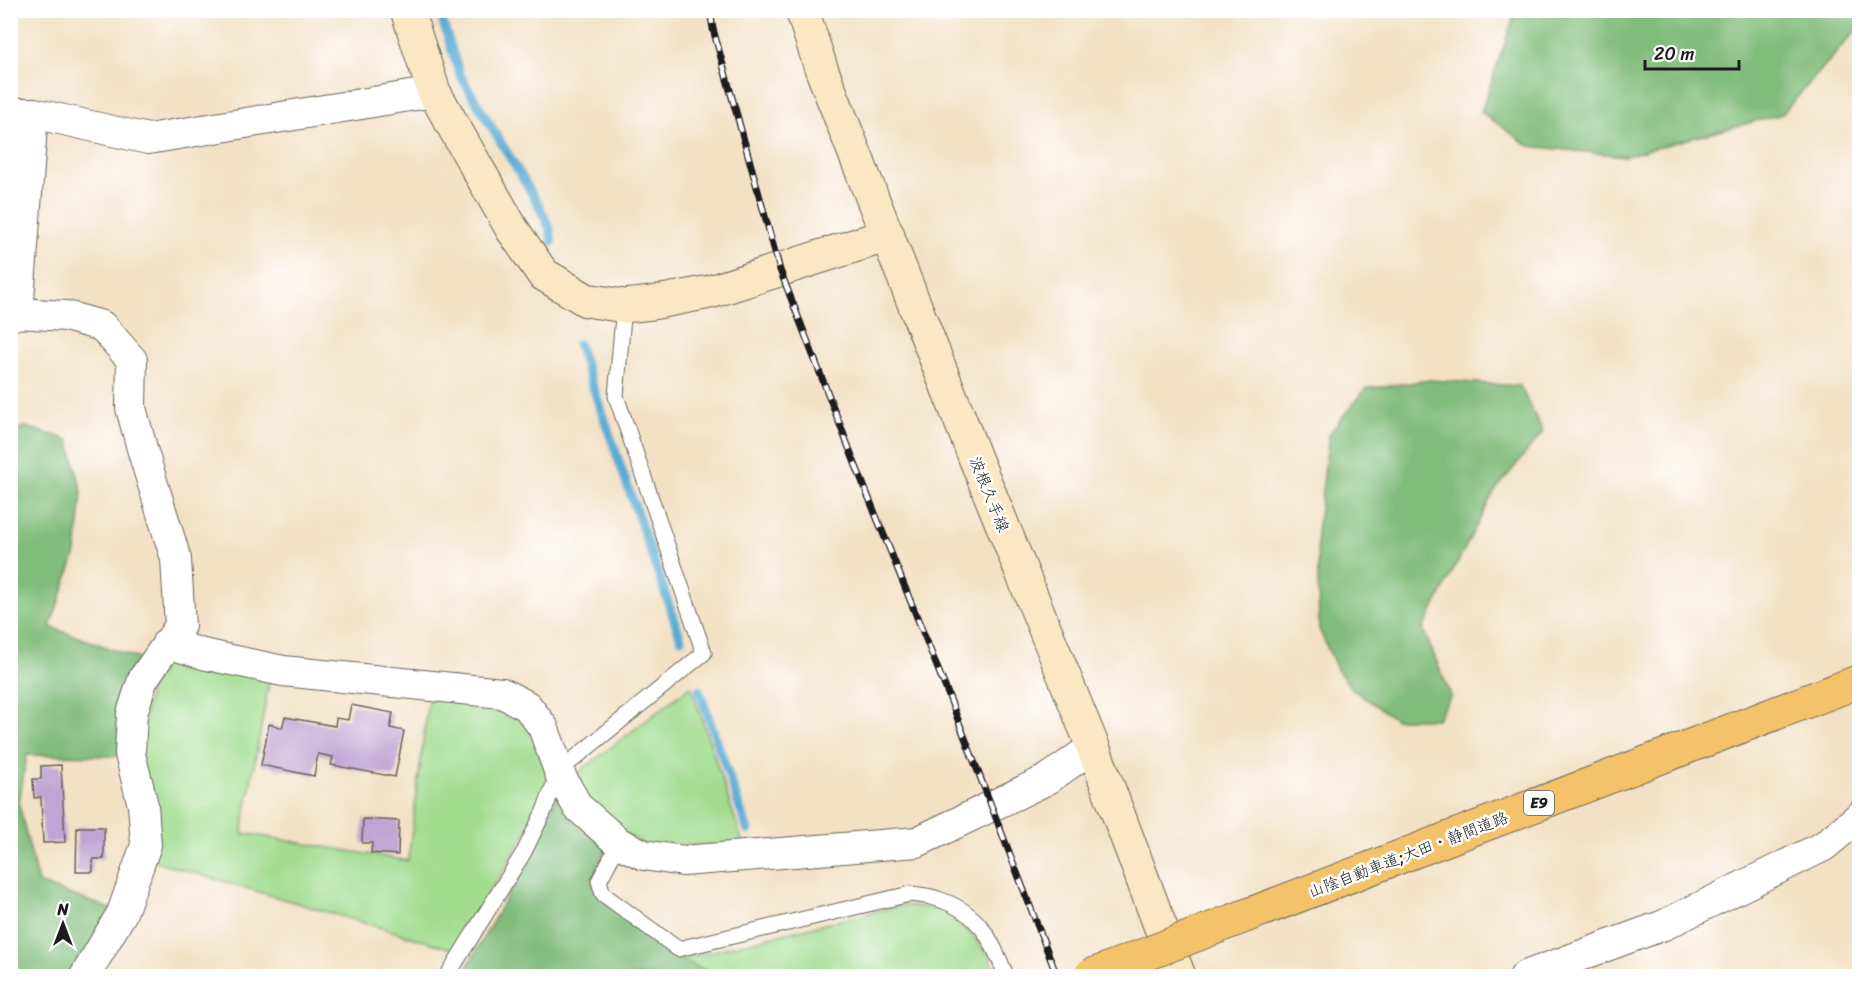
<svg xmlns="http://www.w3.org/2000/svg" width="1870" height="987" font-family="Sriracha,'Klee One',sans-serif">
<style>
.green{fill:#a1dc8f;stroke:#5e7c56;stroke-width:1.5}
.forest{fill:#80bc7a;stroke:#4e6c4b;stroke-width:1.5}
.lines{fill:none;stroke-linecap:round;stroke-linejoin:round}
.stream{stroke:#58abd3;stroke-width:9}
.building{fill:#c1a4d3}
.lane-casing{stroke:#676157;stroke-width:17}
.street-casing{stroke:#676157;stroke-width:32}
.secondary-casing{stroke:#676157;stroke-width:35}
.highway-casing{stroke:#676157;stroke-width:35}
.lane{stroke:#fff;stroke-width:15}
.street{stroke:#fff;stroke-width:30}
.secondary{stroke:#fbe7c3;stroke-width:33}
.highway{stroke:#f4c26a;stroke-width:33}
.rail-casing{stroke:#1c1c1c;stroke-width:7}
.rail{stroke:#fff;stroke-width:4.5;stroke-dasharray:14;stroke-linecap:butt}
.highway-bridge-casing{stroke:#676157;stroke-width:35;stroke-linecap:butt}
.highway-bridge{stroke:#f4c26a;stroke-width:33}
.labels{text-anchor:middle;stroke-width:5;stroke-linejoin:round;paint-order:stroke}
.shield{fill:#fff;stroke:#606060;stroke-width:1.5}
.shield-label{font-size:15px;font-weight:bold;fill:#1c1c1c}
.street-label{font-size:16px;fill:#1c1c1c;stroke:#fff}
</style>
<rect width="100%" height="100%" fill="#fff"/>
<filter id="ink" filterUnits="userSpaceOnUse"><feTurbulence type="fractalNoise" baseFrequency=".0167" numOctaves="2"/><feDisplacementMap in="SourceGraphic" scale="12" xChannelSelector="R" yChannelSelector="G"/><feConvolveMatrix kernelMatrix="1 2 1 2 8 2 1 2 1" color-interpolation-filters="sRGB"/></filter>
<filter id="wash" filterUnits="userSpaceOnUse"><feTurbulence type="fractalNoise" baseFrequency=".008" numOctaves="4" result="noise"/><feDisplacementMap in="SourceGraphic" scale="24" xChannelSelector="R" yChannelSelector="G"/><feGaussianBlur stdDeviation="1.35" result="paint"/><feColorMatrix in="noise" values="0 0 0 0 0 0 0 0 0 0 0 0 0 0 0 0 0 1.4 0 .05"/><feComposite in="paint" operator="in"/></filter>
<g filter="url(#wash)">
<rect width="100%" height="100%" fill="#f3e1c5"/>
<!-- green -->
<g class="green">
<polygon points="182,658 270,677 242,833 408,861 429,695 478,697 527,714 549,779 535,817 456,950 154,861 139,759 149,690 164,664"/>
<polygon points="691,686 744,846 646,846 597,816 570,779"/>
<polygon points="902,905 943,910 969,932 989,956 997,976 717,976 680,959"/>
</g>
<!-- forest -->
<g class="forest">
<polygon points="1516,11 1859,10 1860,26 1782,114 1625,156 1529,146 1481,112"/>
<polygon points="1430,380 1520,386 1543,432 1494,492 1423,629 1451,696 1437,719 1395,719 1352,689 1338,671 1319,629 1317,533 1329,434 1365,389"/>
<polygon points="26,427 69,440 82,492 76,553 50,627 143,660 119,756 27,755 19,804 38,883 111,909 75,976 11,976 10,431"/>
<path d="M557,797L609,846C599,862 589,872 595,891L680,959L717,976H462L515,882Z"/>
</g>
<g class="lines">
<!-- stream -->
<g class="stream">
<polyline points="439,10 460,75 537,202 550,229 552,242"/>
<polyline points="578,344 681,639"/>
<polyline points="699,690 748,831"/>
</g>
</g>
<g id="blocks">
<!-- building -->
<g class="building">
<polygon points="351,705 393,713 390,728 404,731 395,777 331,765 333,757 318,754 314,776 261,765 269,724 282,728 285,717 335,726 336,718 348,720"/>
<polygon points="61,765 65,842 43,843 41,797 34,798 33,779 41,779 41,766"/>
<polygon points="363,819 399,821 398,855 371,853 372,843 362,843"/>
<polygon points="77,827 104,827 104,859 93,859 93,872 76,872"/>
</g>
</g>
</g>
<g filter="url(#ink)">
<use href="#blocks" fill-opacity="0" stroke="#676157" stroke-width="1.5"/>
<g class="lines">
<defs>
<g id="lane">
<path d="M619,843L599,881L603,894L678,949L910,894C919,895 930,896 938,899C979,912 992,939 1006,976"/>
<polyline points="447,976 524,852 544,811 559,771 704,653 616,396 624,306"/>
</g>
<g id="street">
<polyline points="10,113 33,113 148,139 434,92"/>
<polyline points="18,313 33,113"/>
<polyline points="10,317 18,313 66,316 102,326 132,360 131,408 143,452 176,559 180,626 143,679 132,713 130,754 143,805 146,845 122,913 85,976"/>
<polyline points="167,643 203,654 283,671 502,693 527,706 543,727 562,779 578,807 619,843 644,855 683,861 917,842 1048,779 1093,747"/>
<polyline points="1525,976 1664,925 1824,846 1860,816"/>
</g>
<g id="secondary">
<polyline points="407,10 434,92 512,229 543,274 586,300 624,306 652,303 710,292 888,235"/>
<polyline points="802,10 821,68 976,460 1093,747 1179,976"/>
</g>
<polyline id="highway" points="1219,926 1860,681"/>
</defs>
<!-- lane casing -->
<use href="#lane" class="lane-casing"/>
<!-- street casing -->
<use href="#street" class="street-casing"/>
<!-- secondary casing -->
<use href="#secondary" class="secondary-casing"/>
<!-- highway casing -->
<use href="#highway" class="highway-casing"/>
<!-- lane -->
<use href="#lane" class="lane"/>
<!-- street -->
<use href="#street" class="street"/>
<!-- secondary -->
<use href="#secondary" class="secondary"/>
<!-- highway -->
<use href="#highway" class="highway"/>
<defs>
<polyline id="rail" points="710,10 713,29 780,270 856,466 950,699 1057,976"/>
</defs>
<!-- rail casing -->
<use href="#rail" class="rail-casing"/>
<!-- rail -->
<use href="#rail" class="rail"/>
<defs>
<polyline id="highway-bridge" points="1090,976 1219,926"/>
</defs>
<!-- highway-bridge casing -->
<use href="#highway-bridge" class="highway-bridge-casing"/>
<!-- highway-bridge -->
<use href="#highway-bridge" class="highway-bridge"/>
</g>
</g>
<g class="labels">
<!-- shield labels -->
<rect class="shield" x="1524" y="791" width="30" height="24" rx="4.5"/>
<g class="shield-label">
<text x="1539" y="808">E9</text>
</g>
<!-- street labels -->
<g class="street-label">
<text transform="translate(990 494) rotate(68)" y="6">波根久手線</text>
<text transform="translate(1408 854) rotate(-21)" y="6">山陰自動車道;大田・静間道路</text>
</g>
</g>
<!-- margin -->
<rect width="1870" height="987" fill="none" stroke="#fff" stroke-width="36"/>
<!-- north arrow -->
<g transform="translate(63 924)" stroke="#ffffff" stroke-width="4.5" paint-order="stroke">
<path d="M0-4.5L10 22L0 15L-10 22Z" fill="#1c1c1c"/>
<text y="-9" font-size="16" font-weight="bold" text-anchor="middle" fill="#1c1c1c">N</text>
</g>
<!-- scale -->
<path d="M1645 60v9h94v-9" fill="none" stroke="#1c1c1c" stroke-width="3"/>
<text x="1654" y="60" font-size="18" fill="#1c1c1c" stroke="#ffffff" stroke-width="4.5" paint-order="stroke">20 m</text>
</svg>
